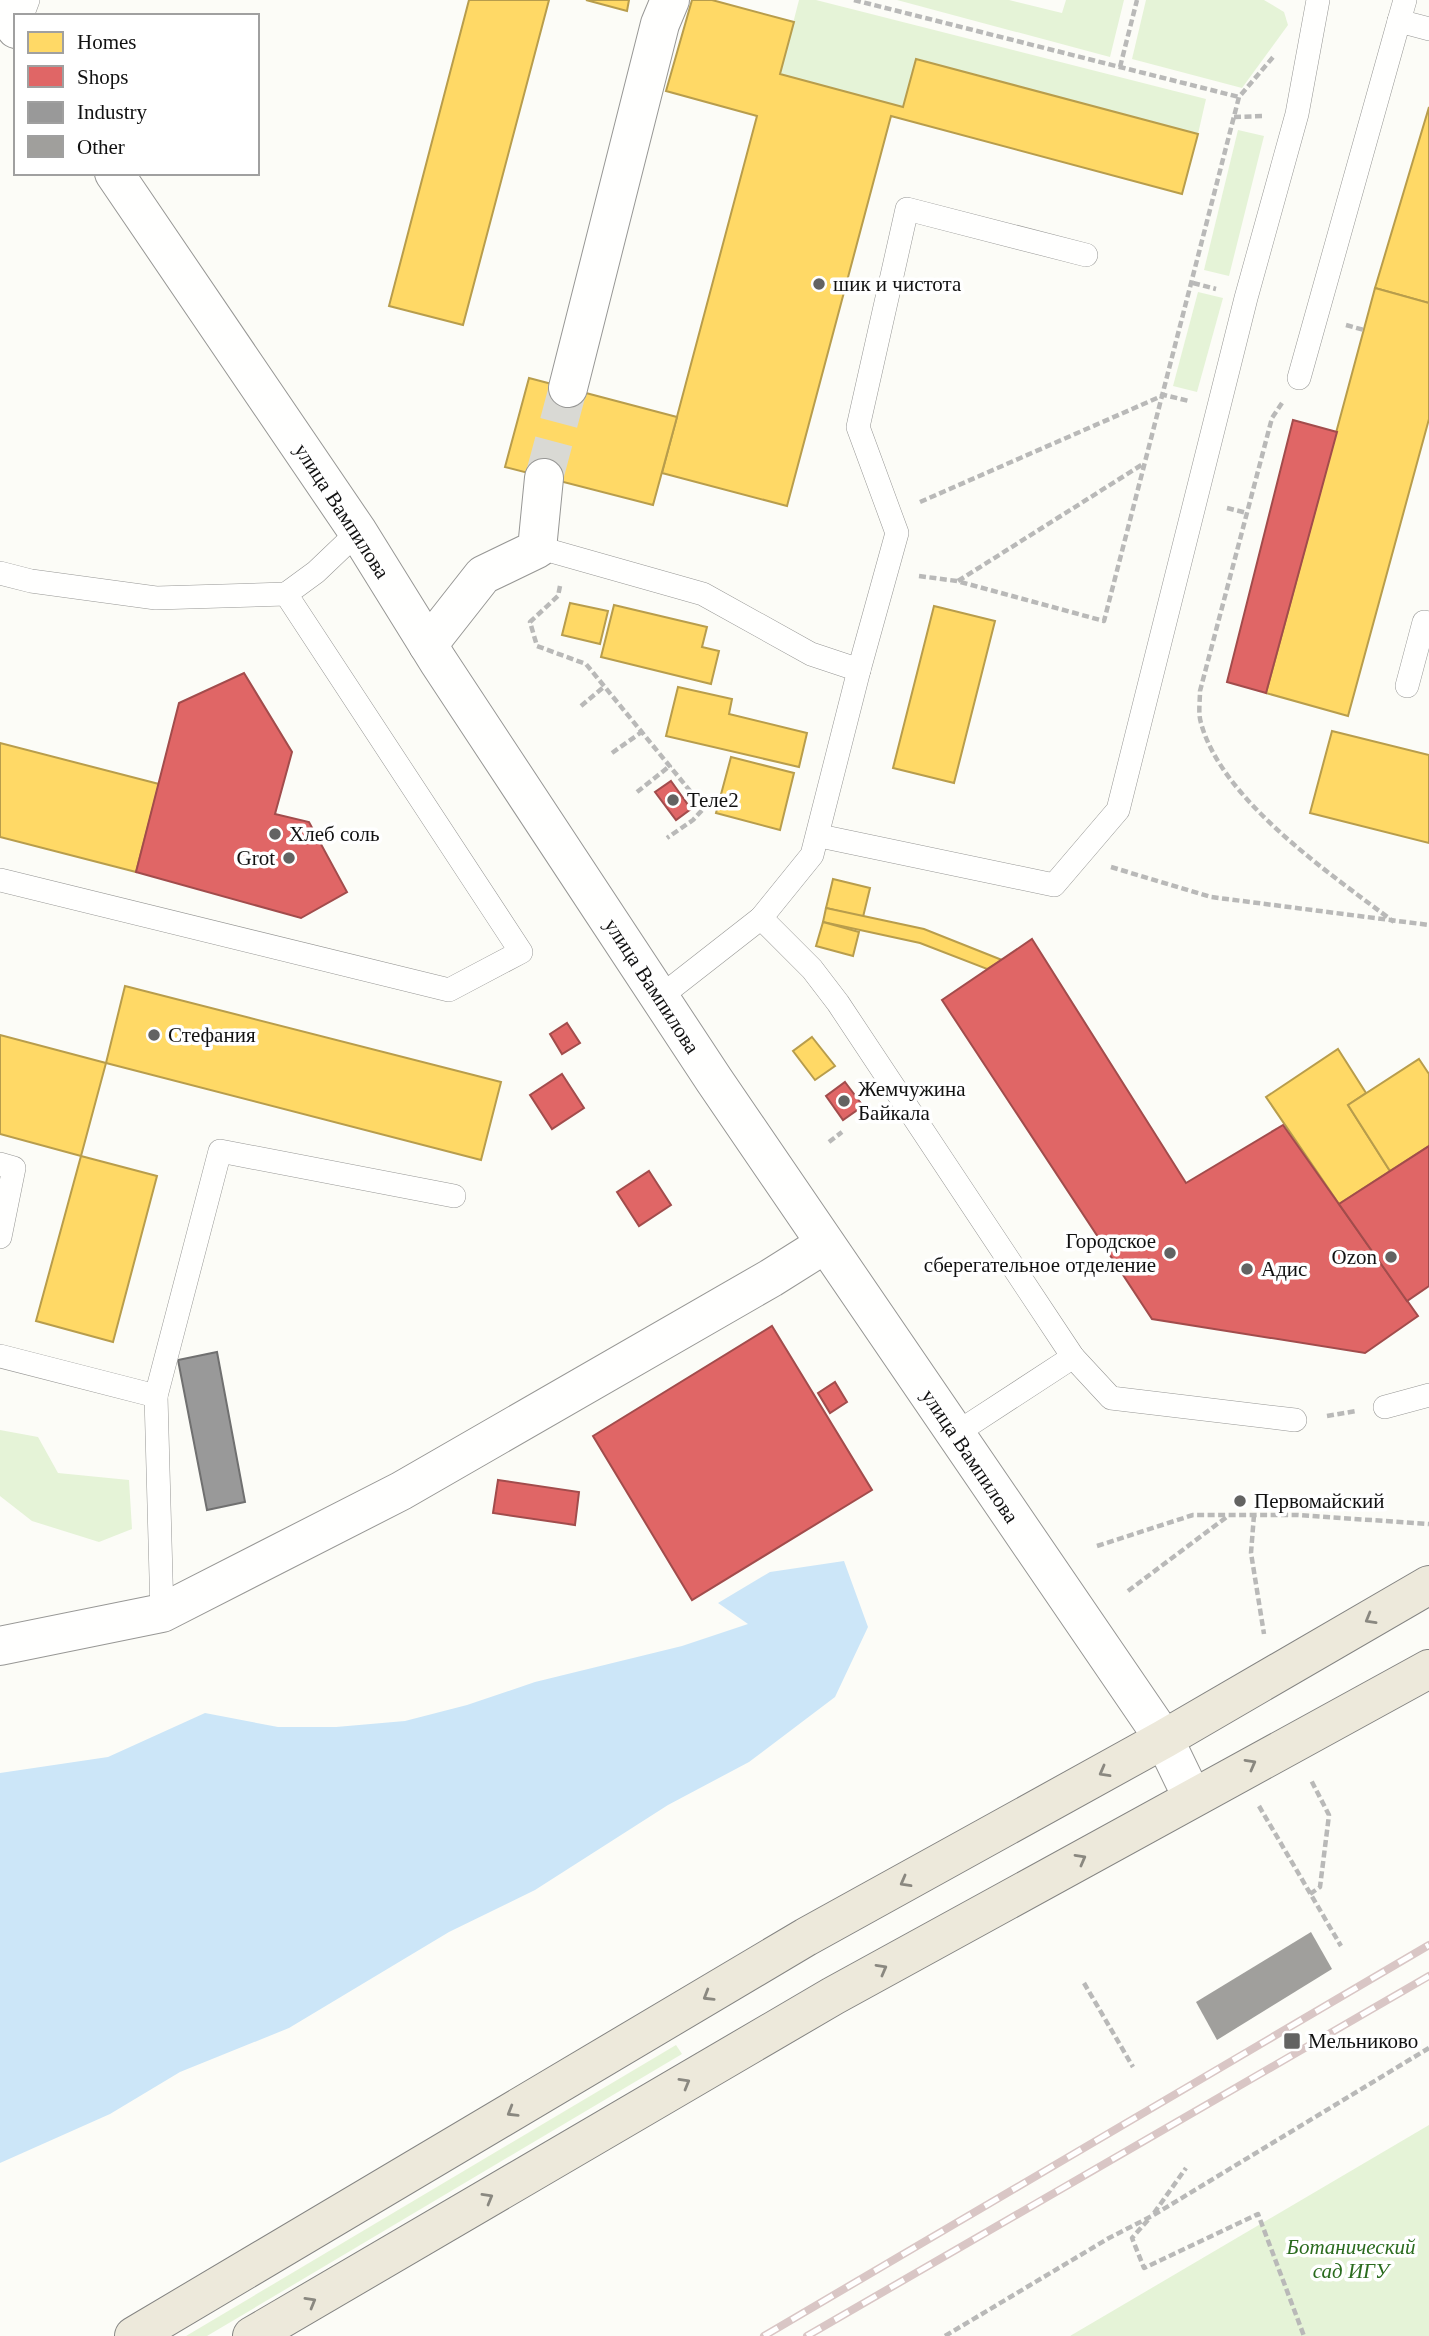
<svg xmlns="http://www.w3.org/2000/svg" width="1429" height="2336" font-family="Georgia,serif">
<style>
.green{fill:#e5f3d7}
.water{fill:#cce6f8}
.homes{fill:#ffd966;stroke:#b89d4c;stroke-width:2}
.shops{fill:#e06666;stroke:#a24c4c;stroke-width:2}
.industry{fill:#999;stroke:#707070;stroke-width:2}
.building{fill:#a09f9c}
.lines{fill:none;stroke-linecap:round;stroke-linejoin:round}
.minor-tunnel{stroke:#d9d9d4;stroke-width:38;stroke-dasharray:38 19;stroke-linecap:butt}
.service-casing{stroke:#979795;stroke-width:24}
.minor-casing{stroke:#979795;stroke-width:40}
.tertiary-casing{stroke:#979795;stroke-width:40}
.primary-casing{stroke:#848482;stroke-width:40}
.path{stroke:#b9b9b8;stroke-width:4.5;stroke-dasharray:7 3.5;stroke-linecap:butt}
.service{stroke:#fffffe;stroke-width:23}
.minor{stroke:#fffffe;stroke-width:38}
.tertiary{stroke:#fffffe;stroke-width:38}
.primary{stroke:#ede9db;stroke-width:38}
.rail-casing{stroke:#d9c6c5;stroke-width:8}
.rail{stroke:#fff;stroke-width:5;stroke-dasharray:16;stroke-linecap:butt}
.oneway{stroke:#8a8880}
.poi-dot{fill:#636362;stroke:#fff;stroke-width:2.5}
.labels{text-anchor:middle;stroke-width:7;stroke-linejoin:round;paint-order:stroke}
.poi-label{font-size:21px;fill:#111;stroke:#fff;text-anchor:start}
.street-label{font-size:21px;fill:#111;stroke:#fff}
.park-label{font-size:21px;font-style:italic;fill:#2a6b1e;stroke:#fff}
</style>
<rect width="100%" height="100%" fill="#fcfcf7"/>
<!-- green -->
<g class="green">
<polygon points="799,0 816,0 1206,99 1198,134 903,107 780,74"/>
<polygon points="897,0 1009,0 1062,13 1066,0 1124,0 1110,57"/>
<polygon points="1146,0 1264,0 1284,12 1288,25 1242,88 1132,59"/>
<polygon points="1238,130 1264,136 1229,276 1204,270"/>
<polygon points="1198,292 1223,298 1197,392 1173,386"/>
<polygon points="0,1430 38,1437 58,1473 129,1480 132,1529 99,1542 32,1521 0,1496"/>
<polygon points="676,2045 682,2054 207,2336 186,2336"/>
<polygon points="1429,2125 1429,2336 1070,2336"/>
</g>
<!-- water -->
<polygon class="water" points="844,1561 868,1627 835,1697 749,1762 668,1805 535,1890 449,1932 289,2028 180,2072 110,2114 0,2163 0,1773 108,1757 205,1713 278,1727 336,1727 405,1721 467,1705 535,1682 682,1646 748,1624 718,1603 770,1572"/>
<!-- homes -->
<g class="homes">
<polygon points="469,0 549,0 463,325 389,306"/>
<polygon points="586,0 629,0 627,11"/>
<polygon points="692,0 712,0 794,22 780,74 903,107 916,59 1198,134 1182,194 891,116 787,506 662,473 757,116 666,91"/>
<polygon points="1429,107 1429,303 1375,288"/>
<polygon points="1375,288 1429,303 1429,419 1348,716 1266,693"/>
<polygon points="529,378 677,417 653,505 505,467"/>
<polygon points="570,603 608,611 600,644 562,635"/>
<polygon points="614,605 707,627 702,647 719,651 711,684 601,657"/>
<polygon points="934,606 995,621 954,783 893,768"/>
<polygon points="678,687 732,699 729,714 807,733 799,767 666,736"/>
<polygon points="1332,731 1429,755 1429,843 1310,813"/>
<polygon points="0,743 159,784 136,872 0,837"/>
<polygon points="731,757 794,773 780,830 716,813"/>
<polygon points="833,879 870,888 863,917 826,908"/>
<polygon points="826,908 924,929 1002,960 987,969 920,943 823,922"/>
<polygon points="823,922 859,932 853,956 816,946"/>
<polygon points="125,986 501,1082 481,1160 106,1063"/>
<polygon points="0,1035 106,1063 81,1156 0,1134"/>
<polygon points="812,1037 835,1066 815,1080 793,1051"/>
<polygon points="1338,1049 1366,1093 1348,1105 1390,1171 1339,1204 1266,1097"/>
<polygon points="1419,1059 1429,1074 1429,1146 1390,1171 1348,1105"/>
<polygon points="81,1156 157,1176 113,1342 36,1321"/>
</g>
<!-- shops -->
<g class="shops">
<polygon points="1293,420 1337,432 1266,693 1227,682"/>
<polygon points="244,673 292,752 275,814 309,822 347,892 301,918 136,872 179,703"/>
<polygon points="671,781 691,809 676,820 655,792"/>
<polygon points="1032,939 1186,1183 1283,1125 1418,1316 1365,1353 1152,1319 942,1000"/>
<polygon points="567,1023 580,1043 562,1054 550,1034"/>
<polygon points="562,1074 584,1108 552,1129 530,1095"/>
<polygon points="845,1082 863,1106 843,1120 826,1096"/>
<polygon points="1429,1146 1429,1286 1407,1301 1339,1204"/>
<polygon points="649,1171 671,1205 639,1226 617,1192"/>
<polygon points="772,1326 872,1490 692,1600 593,1436"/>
<polygon points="835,1382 847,1402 830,1413 818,1393"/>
<polygon points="498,1480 579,1492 575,1525 493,1513"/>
</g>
<!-- industry -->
<polygon class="industry" points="217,1352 245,1502 207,1510 178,1360"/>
<!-- building -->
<polygon class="building" points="1311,1932 1332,1969 1217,2040 1196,2002"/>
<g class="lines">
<!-- minor-tunnel -->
<polyline class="minor-tunnel" points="544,478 568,388"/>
<defs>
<g id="service">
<polyline points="22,16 28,0"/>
<polyline points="1399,21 1405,0"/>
<polyline points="1299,378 1399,21 1429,29"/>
<polyline points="551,551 703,594 811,654 859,670 812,855 761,918 660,997"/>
<polyline points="0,573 31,581 156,598 286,594"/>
<polyline points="859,670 897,533 858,427 907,209 1086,255"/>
<polyline points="1407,686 1424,622 1429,623"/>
<polyline points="820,836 1054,885 1118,810 1246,298 1297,114 1318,0"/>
<polyline points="0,880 449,990 521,952 286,594 316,572 358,532"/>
<polyline points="761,918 812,969 838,1003 1073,1357 1111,1398 1295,1420"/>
<polyline points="0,1164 14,1168 0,1237"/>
<polyline points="0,1356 156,1396"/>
<polyline points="1385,1407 1429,1395"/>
<polyline points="955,1434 1073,1357"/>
<polyline points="162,1613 156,1396 220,1151 454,1196"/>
</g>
<g id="minor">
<polyline points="568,388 660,24 670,0"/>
<polyline points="428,645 483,575 537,549 544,478"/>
</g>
<g id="tertiary">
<polyline points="0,6 16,29"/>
<polyline points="114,173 358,532 438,661 714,1080 1164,1739 1192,1797"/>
<polyline points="0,1646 162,1613 401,1491 771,1278 825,1244"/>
</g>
<g id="primary">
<polyline points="134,2336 806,1937 1164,1739 1429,1585"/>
<polyline points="252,2336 833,1996 1429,1669"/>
</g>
</defs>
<!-- service casing -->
<use href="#service" class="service-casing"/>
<!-- minor casing -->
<use href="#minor" class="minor-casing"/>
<!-- tertiary casing -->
<use href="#tertiary" class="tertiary-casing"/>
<!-- primary casing -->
<use href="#primary" class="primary-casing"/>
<!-- path -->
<g class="path">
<polyline points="854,0 1239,97"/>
<polyline points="1120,67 1137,0"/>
<polyline points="1234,117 1264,116"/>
<polyline points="1193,283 1216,289"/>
<polyline points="1346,325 1364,330"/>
<path d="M1282,403L1272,418L1200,691C1200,701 1198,714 1201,723C1222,801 1332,875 1394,922"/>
<polyline points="920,502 1164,395 1189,401"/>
<polyline points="1227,508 1247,513"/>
<polyline points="919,576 957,581 1104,621 1239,97 1274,56"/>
<polyline points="958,581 1143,464"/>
<polyline points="560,586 558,596 530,622 537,646 586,664 704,808 693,820 667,838"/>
<polyline points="581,706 605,686"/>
<polyline points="612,753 643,731"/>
<polyline points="637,792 671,765"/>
<polyline points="1111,867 1211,897 1429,925"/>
<polyline points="829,1142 842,1132"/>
<polyline points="1327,1416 1356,1411"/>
<polyline points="1254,1515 1251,1553 1264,1634"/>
<polyline points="1097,1546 1193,1515 1297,1515 1429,1524"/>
<polyline points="1128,1591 1228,1516"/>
<polyline points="1259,1806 1341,1946"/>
<polyline points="1310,1894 1320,1887 1329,1815 1311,1780"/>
<polyline points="1084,1983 1133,2067"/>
<polyline points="1154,2213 1186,2168"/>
<polyline points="1148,2220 1132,2238 1144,2268 1258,2214 1304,2336"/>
<polyline points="945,2336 1109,2238 1152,2216 1429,2048"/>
</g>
<!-- service -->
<use href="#service" class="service"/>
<!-- minor -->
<use href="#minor" class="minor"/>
<!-- tertiary -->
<use href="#tertiary" class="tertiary"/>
<!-- primary -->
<use href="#primary" class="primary"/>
<defs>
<g id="rail">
<polyline points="764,2336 1429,1945"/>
<polyline points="807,2336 1429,1976"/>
</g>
</defs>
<!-- rail casing -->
<use href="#rail" class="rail-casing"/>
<!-- rail -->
<use href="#rail" class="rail"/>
</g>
<!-- one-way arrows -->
<defs><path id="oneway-chevron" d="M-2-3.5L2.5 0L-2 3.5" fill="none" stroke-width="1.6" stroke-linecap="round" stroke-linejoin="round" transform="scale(1.75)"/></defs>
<g class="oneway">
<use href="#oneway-chevron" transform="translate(1370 1619) rotate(150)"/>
<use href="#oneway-chevron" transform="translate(1251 1764) rotate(-29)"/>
<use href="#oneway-chevron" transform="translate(1104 1772) rotate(151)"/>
<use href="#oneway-chevron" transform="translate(1081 1859) rotate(-29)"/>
<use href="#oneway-chevron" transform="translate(905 1882) rotate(151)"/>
<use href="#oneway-chevron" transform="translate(882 1969) rotate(-29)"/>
<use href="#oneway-chevron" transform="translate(708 1996) rotate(149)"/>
<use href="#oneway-chevron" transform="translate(685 2083) rotate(-30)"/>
<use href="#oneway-chevron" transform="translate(512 2112) rotate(149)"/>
<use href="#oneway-chevron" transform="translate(488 2198) rotate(-30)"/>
<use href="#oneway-chevron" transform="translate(311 2302) rotate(-30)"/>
</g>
<!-- markers -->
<g class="poi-dot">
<circle cx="819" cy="284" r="7"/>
<circle cx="673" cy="800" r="7"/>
<circle cx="275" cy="834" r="7"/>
<circle cx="289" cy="858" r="7"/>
<circle cx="154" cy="1035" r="7"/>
<circle cx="844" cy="1101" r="7"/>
<circle cx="1170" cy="1253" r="7"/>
<circle cx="1391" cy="1257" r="7"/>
<circle cx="1247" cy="1269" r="7"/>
<circle cx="1240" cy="1501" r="7"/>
<rect x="1283" y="2032" width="18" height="18" rx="3.5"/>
</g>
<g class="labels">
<!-- poi labels -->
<g class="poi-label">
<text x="833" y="291">шик и чистота</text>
<text x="687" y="807">Теле2</text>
<text x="289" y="841">Хлеб соль</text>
<text x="275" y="865" text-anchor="end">Grot</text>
<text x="168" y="1042">Стефания</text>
<text x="858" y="1096">Жемчужина<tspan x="858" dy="24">Байкала</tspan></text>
<text x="1156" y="1248" text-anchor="end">Городское<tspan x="1156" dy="24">сберегательное отделение</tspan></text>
<text x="1377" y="1264" text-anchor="end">Ozon</text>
<text x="1261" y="1276">Адис</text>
<text x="1254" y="1508">Первомайский</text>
<text x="1308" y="2048">Мельниково</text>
</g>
<!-- street labels -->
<g class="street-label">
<text transform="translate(342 511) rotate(57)" y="7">улица Вампилова</text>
<text transform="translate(652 986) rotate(57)" y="7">улица Вампилова</text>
<text transform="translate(970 1456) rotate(56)" y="7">улица Вампилова</text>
</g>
<!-- park labels -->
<g class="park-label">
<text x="1351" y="2254">Ботанический<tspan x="1351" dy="24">сад ИГУ</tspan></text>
</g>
</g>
<!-- legend -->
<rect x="14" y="14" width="245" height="161" fill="#ffffff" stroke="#a0a0a0" stroke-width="2"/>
<rect x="28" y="32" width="35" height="21" fill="#ffd966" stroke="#a0a0a0" stroke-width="2"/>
<text x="77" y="49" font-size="21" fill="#111111">Homes</text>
<rect x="28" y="66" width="35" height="21" fill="#e06666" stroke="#a0a0a0" stroke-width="2"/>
<text x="77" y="84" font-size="21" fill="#111111">Shops</text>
<rect x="28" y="102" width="35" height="21" fill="#999999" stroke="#a0a0a0" stroke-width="2"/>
<text x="77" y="119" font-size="21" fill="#111111">Industry</text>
<rect x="28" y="136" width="35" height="21" fill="#a09f9c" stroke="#a0a0a0" stroke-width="2"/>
<text x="77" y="154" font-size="21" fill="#111111">Other</text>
</svg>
